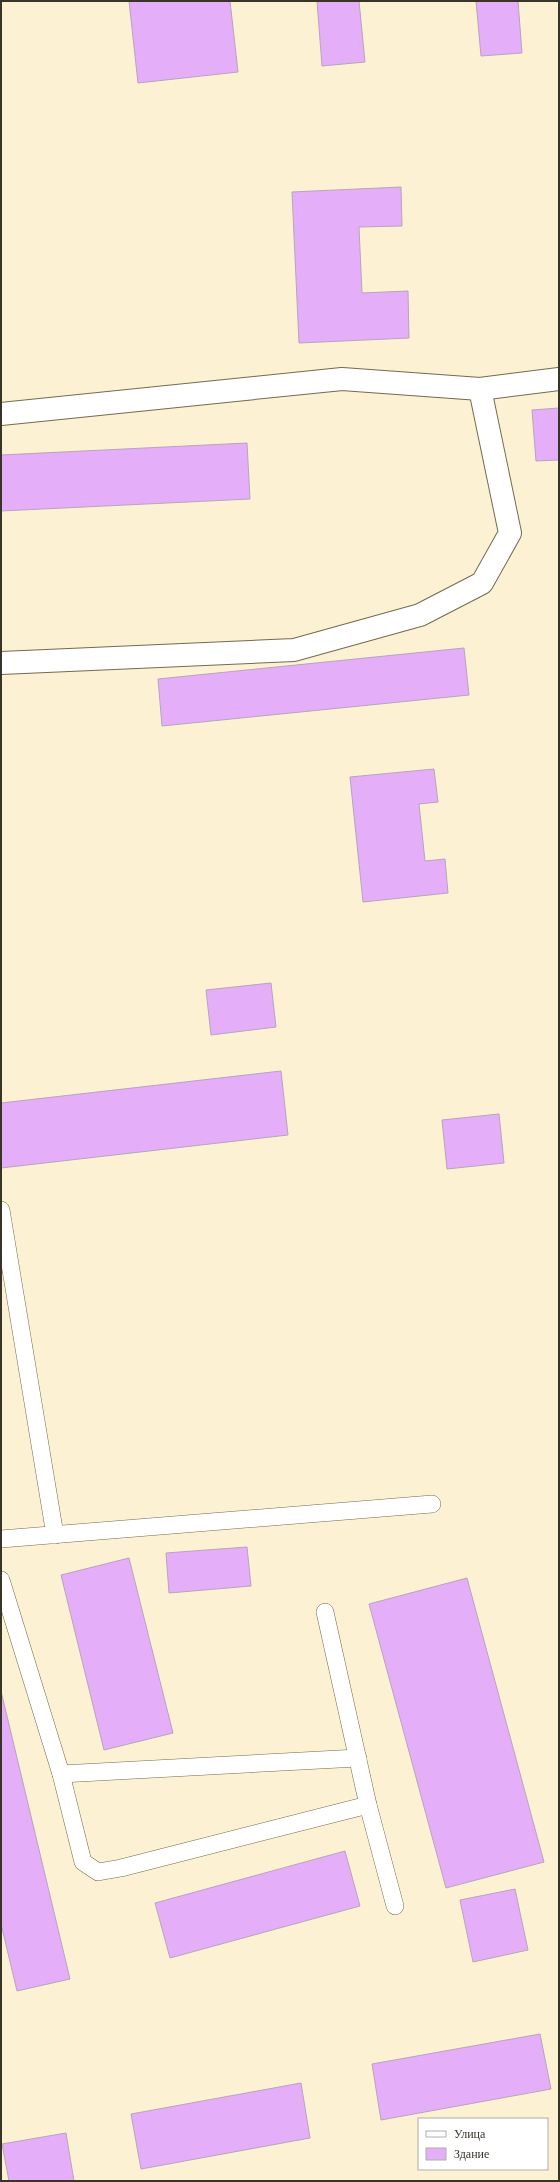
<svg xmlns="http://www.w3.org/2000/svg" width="560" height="2182" font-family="'Times New Roman',serif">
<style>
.building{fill:#e4aff8;stroke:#b7a4be}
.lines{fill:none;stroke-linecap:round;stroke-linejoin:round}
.lane-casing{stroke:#746a4f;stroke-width:18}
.street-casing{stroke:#746a4f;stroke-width:24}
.lane{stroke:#fff;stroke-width:17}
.street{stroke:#fff;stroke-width:22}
</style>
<rect width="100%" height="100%" fill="#fdf1d3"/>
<!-- building -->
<g class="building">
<polygon points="129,1 230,1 238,72 138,83"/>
<polygon points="317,1 359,1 365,62 322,66"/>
<polygon points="476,1 518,1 522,53 481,56"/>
<polygon points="401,187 402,226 359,227 362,293 408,291 409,338 299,343 292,192"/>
<polygon points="559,408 559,460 536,461 532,410"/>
<polygon points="247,443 250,499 1,511 1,455"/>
<polygon points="464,648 469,695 162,726 158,679"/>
<polygon points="434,769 438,802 419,804 425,861 445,859 448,893 363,902 350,777"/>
<polygon points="271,983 276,1027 211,1035 206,990"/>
<polygon points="281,1071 288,1135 1,1168 1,1103"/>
<polygon points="499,1114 504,1163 447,1169 442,1120"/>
<polygon points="247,1547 251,1586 169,1593 166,1553"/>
<polygon points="129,1558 173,1733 104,1750 61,1575"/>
<polygon points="467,1578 544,1862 446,1888 369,1604"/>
<polygon points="1,1691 70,1979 17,1991 1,1924"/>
<polygon points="345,1851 360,1906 170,1958 155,1903"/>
<polygon points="515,1889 528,1950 473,1962 460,1900"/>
<polygon points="540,2034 551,2089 381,2120 372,2064"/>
<polygon points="301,2083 310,2138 141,2169 131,2114"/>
<polygon points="66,2133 74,2181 9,2181 2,2144"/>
</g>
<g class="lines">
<defs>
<g id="lane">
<polyline points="1,1210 55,1535"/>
<polyline points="1,1539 432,1504"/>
<polyline points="1,1580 61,1774 83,1862 98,1872 121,1868 368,1805"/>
<polyline points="325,1612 368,1805 395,1906"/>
<polyline points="61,1774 358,1758"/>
</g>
<g id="street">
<polyline points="1,414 342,379 480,389 559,379"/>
<polyline points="1,663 294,650 420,615 482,583 510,533 480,389"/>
</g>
</defs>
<!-- lane casing -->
<use href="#lane" class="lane-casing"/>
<!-- street casing -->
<use href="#street" class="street-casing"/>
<!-- lane -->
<use href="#lane" class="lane"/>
<!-- street -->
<use href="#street" class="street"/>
</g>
<!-- border -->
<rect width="560" height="2182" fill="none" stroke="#383428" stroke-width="4"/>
<!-- legend -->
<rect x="418" y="2118" width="130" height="52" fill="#ffffff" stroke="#afaea9"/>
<rect x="426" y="2131" width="20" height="6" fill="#ffffff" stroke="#afaea9"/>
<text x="454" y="2138" font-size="12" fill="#383428">Улица</text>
<rect x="426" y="2148" width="20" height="12" fill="#e4aff8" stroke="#afaea9"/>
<text x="454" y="2158" font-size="12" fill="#383428">Здание</text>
</svg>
